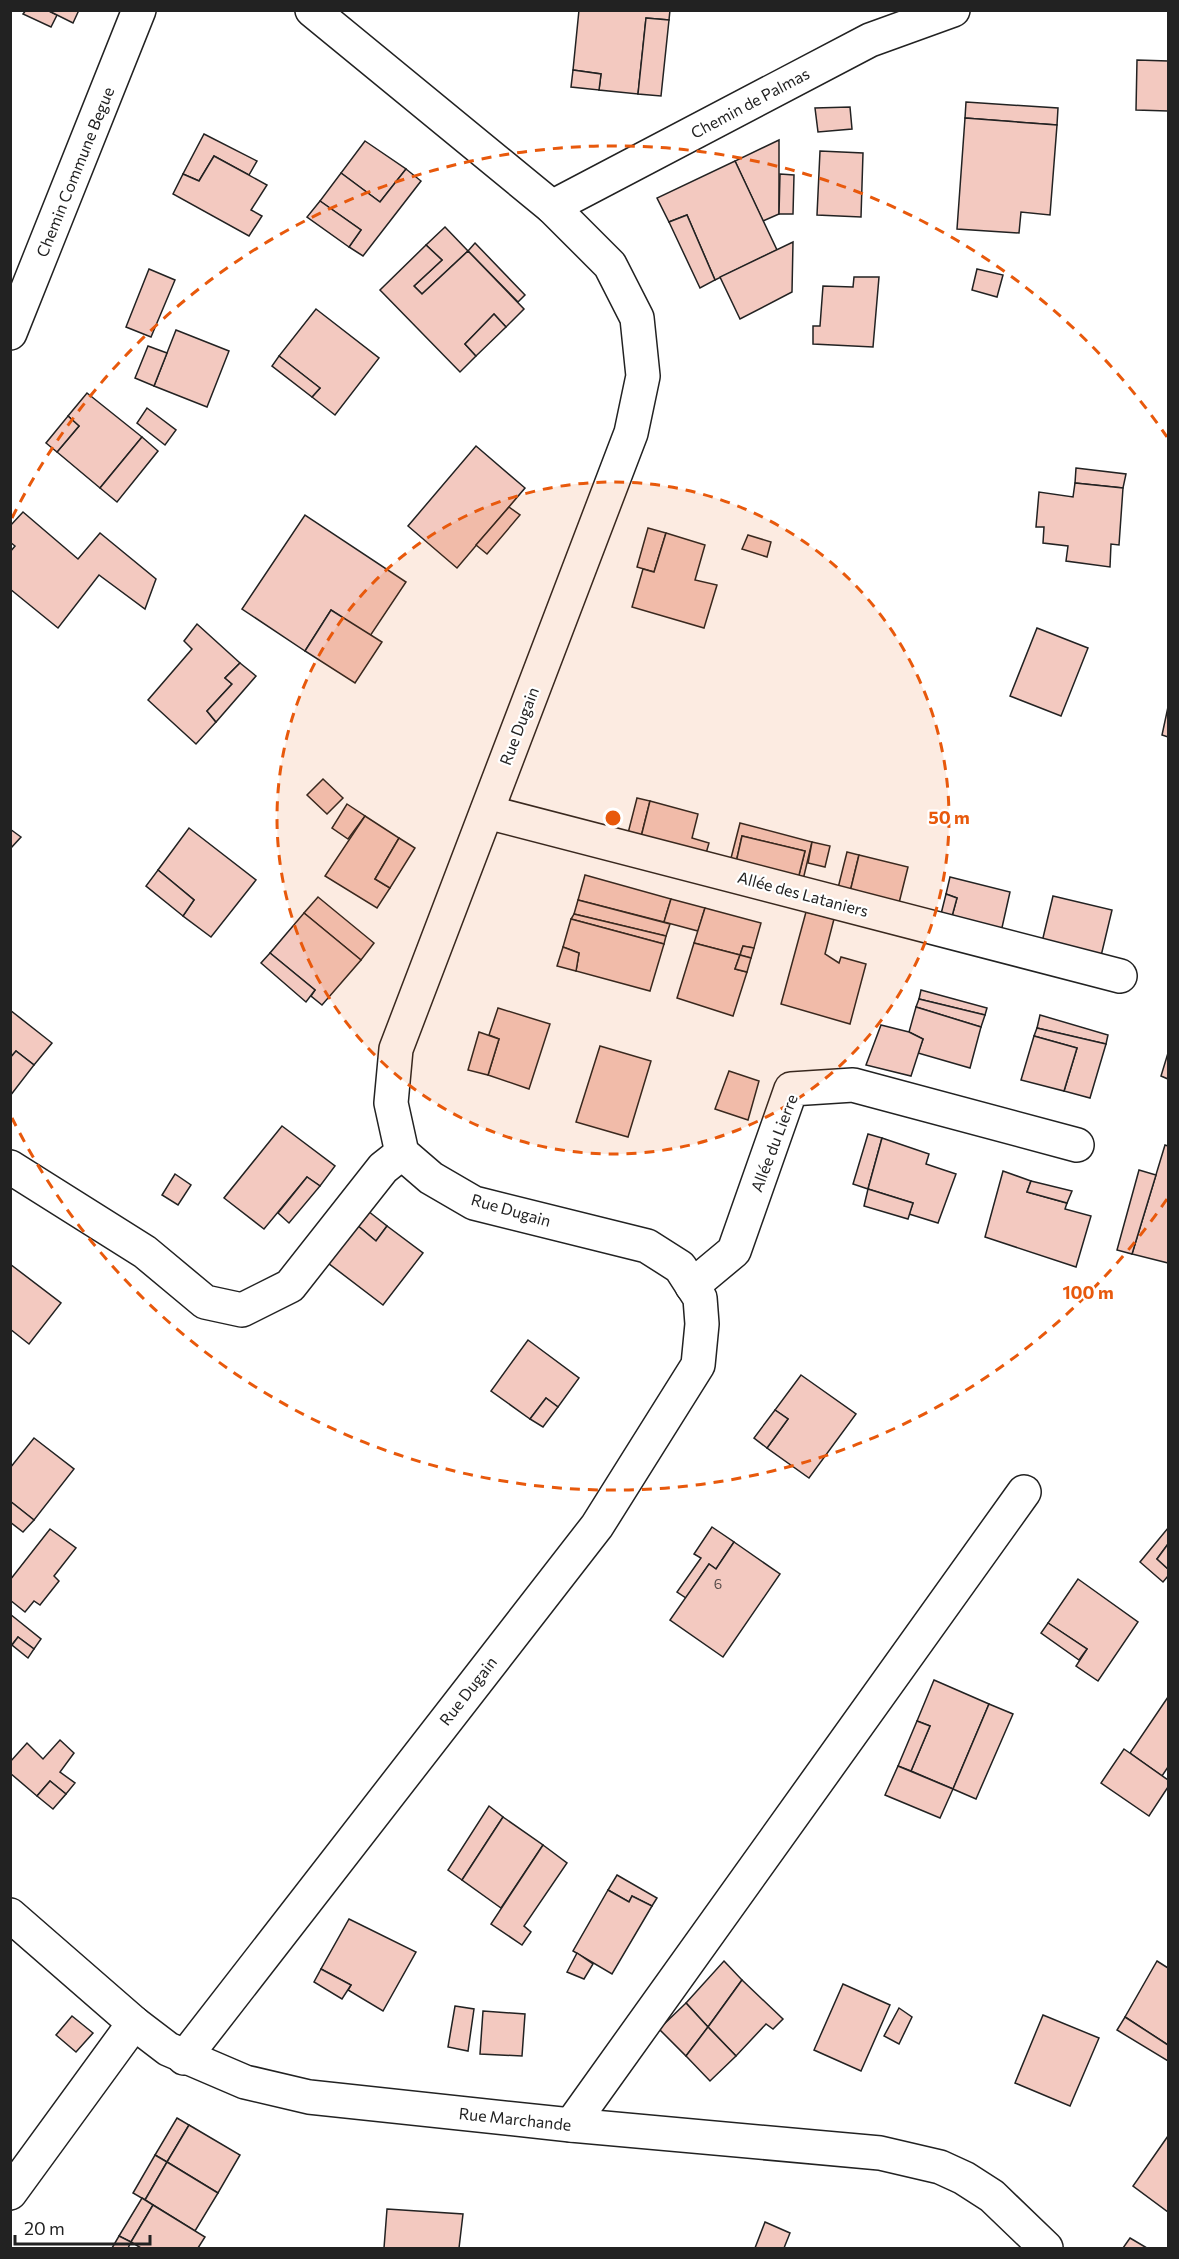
<svg xmlns="http://www.w3.org/2000/svg" width="1179" height="2259" font-family="Commissioner,sans-serif">
<style>
.building{fill:#f3c9c0;stroke:#222;stroke-width:1.5}
.lines{fill:none;stroke-linecap:round;stroke-linejoin:round}
.street-casing{stroke:#222;stroke-width:36}
.secondary-casing{stroke:#222;stroke-width:36}
.street{stroke:#fff;stroke-width:33}
.secondary{stroke:#fff;stroke-width:33}
.ring{fill:none;stroke:#e8590c;stroke-width:3;stroke-dasharray:10 8}
.labels{text-anchor:middle;stroke-width:4.5;stroke-linejoin:round;paint-order:stroke}
.number-label{font-size:14px;fill:#564c4a}
.street-label{font-size:16px;fill:#222;stroke:#fff}
.centre{fill:#e8590c;stroke:#fff;stroke-width:3}
.ring-label{font-size:18px;text-anchor:middle;font-weight:bold;fill:#e8590c;stroke:#fff;stroke-width:4.5;stroke-linejoin:round;paint-order:stroke}
</style>
<rect width="100%" height="100%" fill="#fff"/>
<!-- building -->
<g class="building">
<polygon points="26,10 47,10 57,15 51,27 23,14"/>
<polygon points="47,10 79,10 73,23"/>
<polygon points="579,10 670,10 669,20 646,18 638,94 599,90 601,74 573,70"/>
<polygon points="646,18 669,20 661,96 638,94"/>
<polygon points="1137,60 1168,61 1168,111 1136,110"/>
<polygon points="573,70 601,74 599,90 571,87"/>
<polygon points="966,102 1058,108 1057,125 965,118"/>
<polygon points="850,107 852,129 818,132 815,108"/>
<polygon points="965,118 1057,125 1050,215 1021,212 1019,233 957,229"/>
<polygon points="204,134 257,161 249,175 214,156 199,181 183,174"/>
<polygon points="779,140 779,214 763,221 735,161"/>
<polygon points="365,141 406,169 380,202 341,173"/>
<polygon points="820,151 863,153 861,217 817,215"/>
<polygon points="214,156 267,185 251,210 262,216 249,236 173,194 183,174 199,181"/>
<polygon points="735,161 777,250 715,280 687,215 669,222 657,198"/>
<polygon points="406,169 421,181 363,256 349,247 361,230 320,201 341,173 380,202"/>
<polygon points="780,174 794,175 793,214 779,214"/>
<polygon points="320,201 361,230 349,247 307,217"/>
<polygon points="687,215 715,280 700,288 669,222"/>
<polygon points="445,227 468,251 422,294 414,286 442,260 426,245"/>
<polygon points="793,242 792,292 740,319 720,277"/>
<polygon points="475,243 525,295 518,302 468,251"/>
<polygon points="426,245 442,260 414,286 422,294 468,251 524,309 506,327 494,314 465,344 476,356 460,372 380,290"/>
<polygon points="149,269 175,280 151,337 126,327"/>
<polygon points="977,269 1003,275 997,297 972,290"/>
<polygon points="854,277 879,277 873,347 813,344 813,326 820,326 823,286 853,287"/>
<polygon points="316,309 379,358 335,415 312,397 320,388 279,356"/>
<polygon points="494,314 506,327 476,356 465,344"/>
<polygon points="176,330 229,351 207,407 154,386"/>
<polygon points="148,346 167,353 154,386 135,378"/>
<polygon points="279,356 320,388 312,397 272,366"/>
<polygon points="87,393 142,437 100,488 57,452 79,426 68,416"/>
<polygon points="147,408 176,430 165,445 137,423"/>
<polygon points="68,416 79,426 57,452 46,443"/>
<polygon points="142,437 158,451 117,502 100,488"/>
<polygon points="476,446 525,488 457,568 408,526"/>
<polygon points="1076,468 1126,474 1123,488 1075,483"/>
<polygon points="1075,483 1123,488 1119,545 1111,544 1110,567 1066,561 1068,546 1043,543 1044,527 1036,527 1039,492 1073,497"/>
<polygon points="509,507 520,515 487,554 476,545"/>
<polygon points="23,512 78,559 100,533 156,579 145,609 99,575 58,628 10,589 10,552 15,546 10,542 10,526"/>
<polygon points="305,515 406,582 370,636 331,610 305,651 242,609"/>
<polygon points="648,528 666,533 654,572 637,567"/>
<polygon points="666,533 705,545 695,580 717,585 704,628 632,607 643,569 654,572"/>
<polygon points="748,535 771,542 767,557 742,549"/>
<polygon points="331,610 382,642 355,683 305,651"/>
<polygon points="197,624 240,663 225,678 232,684 207,711 216,722 196,744 148,700 192,649 184,641"/>
<polygon points="1037,628 1088,648 1061,716 1010,696"/>
<polygon points="240,663 256,676 216,722 207,711 232,684 225,678"/>
<polygon points="1168,707 1168,737 1162,735"/>
<polygon points="323,779 343,798 327,814 307,795"/>
<polygon points="637,798 650,801 639,845 626,841"/>
<polygon points="650,801 698,814 692,838 709,843 704,860 639,845"/>
<polygon points="347,804 365,816 348,839 332,828"/>
<polygon points="365,816 399,838 375,879 390,888 377,908 325,876"/>
<polygon points="740,823 812,842 802,884 797,883 805,851 742,836 735,867 729,866"/>
<polygon points="189,828 256,880 211,937 183,916 194,900 158,870"/>
<polygon points="10,829 21,837 10,849"/>
<polygon points="742,836 805,851 797,883 735,867"/>
<polygon points="399,838 415,848 390,888 375,879"/>
<polygon points="812,842 830,846 825,867 808,863"/>
<polygon points="847,852 859,855 849,896 837,892"/>
<polygon points="859,855 908,867 898,907 849,896"/>
<polygon points="158,870 194,900 183,916 146,886"/>
<polygon points="585,875 671,899 664,922 578,900"/>
<polygon points="950,877 1010,892 1001,932 951,920 957,898 946,894"/>
<polygon points="946,894 957,898 951,920 940,918"/>
<polygon points="1053,896 1112,910 1101,956 1042,942"/>
<polygon points="318,897 374,943 361,960 304,913"/>
<polygon points="671,899 705,908 698,931 664,922"/>
<polygon points="578,900 670,924 666,936 574,914"/>
<polygon points="705,908 761,923 754,948 743,946 740,955 694,943"/>
<polygon points="806,912 834,919 825,954 839,963 841,957 866,964 850,1024 781,1004"/>
<polygon points="304,913 361,960 322,1005 311,996 315,990 270,953"/>
<polygon points="574,914 666,936 664,944 571,919"/>
<polygon points="571,919 664,944 650,991 576,971 579,953 563,947"/>
<polygon points="694,943 740,955 735,969 747,972 733,1016 677,998"/>
<polygon points="743,946 754,948 751,958 740,955"/>
<polygon points="563,947 579,953 576,971 557,966"/>
<polygon points="270,953 315,990 306,1002 261,963"/>
<polygon points="740,955 751,958 747,972 735,969"/>
<polygon points="921,990 987,1008 985,1015 919,999"/>
<polygon points="919,999 985,1015 981,1027 916,1007"/>
<polygon points="916,1007 981,1027 970,1068 918,1053 923,1039 909,1032"/>
<polygon points="498,1008 550,1024 529,1089 488,1075 499,1039 489,1035"/>
<polygon points="10,1010 52,1043 34,1065 16,1051 10,1058"/>
<polygon points="1040,1015 1108,1035 1106,1044 1037,1028"/>
<polygon points="881,1025 909,1032 923,1039 911,1076 866,1065"/>
<polygon points="1037,1028 1106,1044 1090,1098 1064,1091 1077,1048 1034,1036"/>
<polygon points="479,1032 499,1039 488,1075 468,1070"/>
<polygon points="1034,1036 1077,1048 1064,1091 1021,1080"/>
<polygon points="600,1046 651,1061 628,1137 576,1122"/>
<polygon points="16,1051 34,1065 10,1096 10,1058"/>
<polygon points="1168,1053 1168,1079 1161,1076"/>
<polygon points="729,1071 759,1081 748,1120 715,1109"/>
<polygon points="282,1126 335,1166 320,1186 307,1177 264,1229 224,1198"/>
<polygon points="868,1134 882,1138 868,1189 853,1184"/>
<polygon points="882,1138 929,1154 926,1164 956,1174 938,1223 909,1214 913,1203 868,1189"/>
<polygon points="1165,1145 1168,1146 1168,1263 1132,1254"/>
<polygon points="1139,1170 1156,1175 1132,1254 1117,1250"/>
<polygon points="1003,1171 1031,1181 1027,1192 1067,1203 1065,1209 1091,1216 1076,1267 985,1237"/>
<polygon points="175,1174 191,1185 178,1205 162,1195"/>
<polygon points="307,1177 320,1186 289,1223 278,1213"/>
<polygon points="1031,1181 1072,1191 1067,1203 1027,1192"/>
<polygon points="868,1189 913,1203 908,1219 864,1206"/>
<polygon points="368,1211 387,1226 376,1241 357,1225"/>
<polygon points="357,1225 376,1241 387,1226 423,1253 383,1305 328,1263"/>
<polygon points="10,1264 61,1303 29,1344 10,1329"/>
<polygon points="528,1340 579,1378 558,1407 546,1398 530,1419 491,1391"/>
<polygon points="801,1375 856,1414 809,1478 767,1448 788,1419 775,1410"/>
<polygon points="546,1398 558,1407 543,1427 530,1419"/>
<polygon points="775,1410 788,1419 767,1448 754,1438"/>
<polygon points="34,1438 74,1469 34,1520 10,1501 10,1468"/>
<polygon points="10,1501 34,1520 23,1532 10,1522"/>
<polygon points="712,1527 734,1542 716,1569 709,1564 686,1598 677,1592 701,1558 694,1554"/>
<polygon points="1168,1528 1168,1544 1157,1559 1168,1569 1168,1576 1163,1582 1140,1562"/>
<polygon points="50,1529 76,1548 54,1576 59,1581 40,1605 34,1601 25,1612 10,1600 10,1580"/>
<polygon points="734,1542 780,1574 723,1657 670,1620 709,1564 716,1569"/>
<polygon points="1168,1544 1168,1569 1157,1559"/>
<polygon points="1078,1579 1138,1622 1098,1681 1076,1666 1087,1649 1048,1623"/>
<polygon points="10,1614 41,1639 34,1649 18,1637 10,1647"/>
<polygon points="1048,1623 1087,1649 1079,1660 1041,1633"/>
<polygon points="18,1637 34,1649 28,1658 12,1645"/>
<polygon points="934,1680 989,1704 953,1789 911,1771 930,1726 917,1721"/>
<polygon points="1168,1697 1168,1767 1162,1776 1130,1753"/>
<polygon points="989,1704 1013,1714 976,1799 953,1789"/>
<polygon points="917,1721 930,1726 911,1771 898,1766"/>
<polygon points="60,1740 74,1753 60,1772 75,1783 66,1794 50,1781 37,1796 10,1773 10,1762 27,1743 43,1759"/>
<polygon points="1124,1749 1168,1780 1168,1787 1149,1816 1101,1783"/>
<polygon points="898,1766 953,1789 940,1818 885,1795"/>
<polygon points="50,1781 66,1794 53,1809 37,1796"/>
<polygon points="489,1806 503,1817 462,1880 448,1870"/>
<polygon points="503,1817 543,1845 501,1908 462,1880"/>
<polygon points="543,1845 567,1863 524,1926 531,1932 522,1945 491,1924"/>
<polygon points="617,1875 657,1898 652,1906 632,1896 629,1902 608,1890"/>
<polygon points="608,1890 629,1902 632,1896 652,1906 612,1974 573,1951"/>
<polygon points="349,1919 416,1952 383,2011 348,1990 351,1985 321,1969"/>
<polygon points="577,1953 593,1964 584,1979 567,1972"/>
<polygon points="724,1961 742,1980 708,2027 686,2003"/>
<polygon points="1157,1961 1168,1968 1168,2045 1125,2017"/>
<polygon points="321,1969 351,1985 342,1999 314,1982"/>
<polygon points="742,1980 783,2019 773,2029 766,2024 736,2056 708,2027"/>
<polygon points="843,1984 890,2005 861,2071 814,2050"/>
<polygon points="686,2003 708,2027 686,2056 659,2029"/>
<polygon points="455,2006 474,2009 468,2051 448,2047"/>
<polygon points="899,2008 912,2017 899,2044 884,2036"/>
<polygon points="483,2011 525,2014 522,2056 480,2054"/>
<polygon points="1043,2015 1099,2038 1070,2106 1015,2083"/>
<polygon points="72,2016 93,2033 76,2052 56,2035"/>
<polygon points="1125,2017 1168,2045 1168,2061 1117,2030"/>
<polygon points="708,2027 736,2056 710,2081 686,2056"/>
<polygon points="177,2118 189,2125 167,2162 155,2155"/>
<polygon points="189,2125 240,2155 218,2193 167,2162"/>
<polygon points="1168,2136 1168,2212 1133,2186"/>
<polygon points="155,2155 167,2162 145,2200 133,2193"/>
<polygon points="167,2162 218,2193 195,2231 145,2200"/>
<polygon points="142,2198 153,2205 131,2242 119,2236"/>
<polygon points="153,2205 205,2237 198,2248 141,2248 131,2242"/>
<polygon points="387,2209 463,2214 459,2248 384,2248"/>
<polygon points="765,2222 790,2233 784,2248 755,2248"/>
<polygon points="119,2236 131,2242 128,2248 112,2248"/>
<polygon points="1130,2238 1147,2248 1123,2248"/>
</g>
<g class="lines">
<defs>
<g id="street">
<polyline points="10,333 139,10"/>
<polyline points="487,812 1120,976"/>
<polyline points="10,1167 145,1252 205,1302 242,1310 290,1286 383,1168 402,1153"/>
<polyline points="692,1286 734,1251 791,1089 853,1085 1077,1145"/>
<polyline points="184,2058 597,1526 698,1365 702,1324 700,1298 680,1267 647,1246 474,1203 431,1178 402,1153 391,1103 396,1049 631,433 643,376 637,318 610,265 552,207"/>
<polyline points="571,2125 1024,1492"/>
<polyline points="10,2193 134,2023"/>
</g>
<g id="secondary">
<polyline points="312,10 552,207 870,40 953,10"/>
<polyline points="10,1915 134,2023 168,2049 245,2082 309,2097 571,2125 880,2153 940,2167 964,2178 992,2196 1046,2248"/>
</g>
</defs>
<!-- street casing -->
<use href="#street" class="street-casing"/>
<!-- secondary casing -->
<use href="#secondary" class="secondary-casing"/>
<!-- street -->
<use href="#street" class="street"/>
<!-- secondary -->
<use href="#secondary" class="secondary"/>
</g>
<!-- distance rings -->
<circle cx="613" cy="818" r="336" fill="#e8590c" fill-opacity=".12"/>
<g class="ring">
<circle cx="613" cy="818" r="336"/>
<path d="M1167 1199A672 672 0 0 1 12 1118M12 518A672 672 0 0 1 1167 437"/>
</g>
<g class="labels">
<!-- number labels -->
<g class="number-label">
<text x="718" y="1589">6</text>
</g>
<!-- street labels -->
<g class="street-label">
<text transform="translate(750 103) rotate(-28)" y="6">Chemin de Palmas</text>
<text transform="translate(75 172) rotate(-68)" y="6">Chemin Commune Begue</text>
<text transform="translate(519 726) rotate(-69)" y="6">Rue Dugain</text>
<text transform="translate(803 894) rotate(15)" y="6">Allée des Lataniers</text>
<text transform="translate(774 1143) rotate(-69)" y="6">Allée du Lierre</text>
<text transform="translate(511 1210) rotate(16)" y="6">Rue Dugain</text>
<text transform="translate(468 1691) rotate(-52)" y="6">Rue Dugain</text>
<text transform="translate(515 2119) rotate(6)" y="6">Rue Marchande</text>
</g>
</g>
<circle cx="613" cy="818" r="9" class="centre"/>
<g class="ring-label">
<text x="949" y="824">50 m</text>
<text x="1088" y="1299">100 m</text>
</g>
<!-- border -->
<rect width="1179" height="2259" fill="none" stroke="#222222" stroke-width="24"/>
<!-- scale -->
<path d="M15 2235v9h135v-9" fill="none" stroke="#222222" stroke-width="3"/>
<text x="24" y="2235" font-size="18" fill="#222222" stroke="#ffffff" stroke-width="4.5" paint-order="stroke">20 m</text>
</svg>
